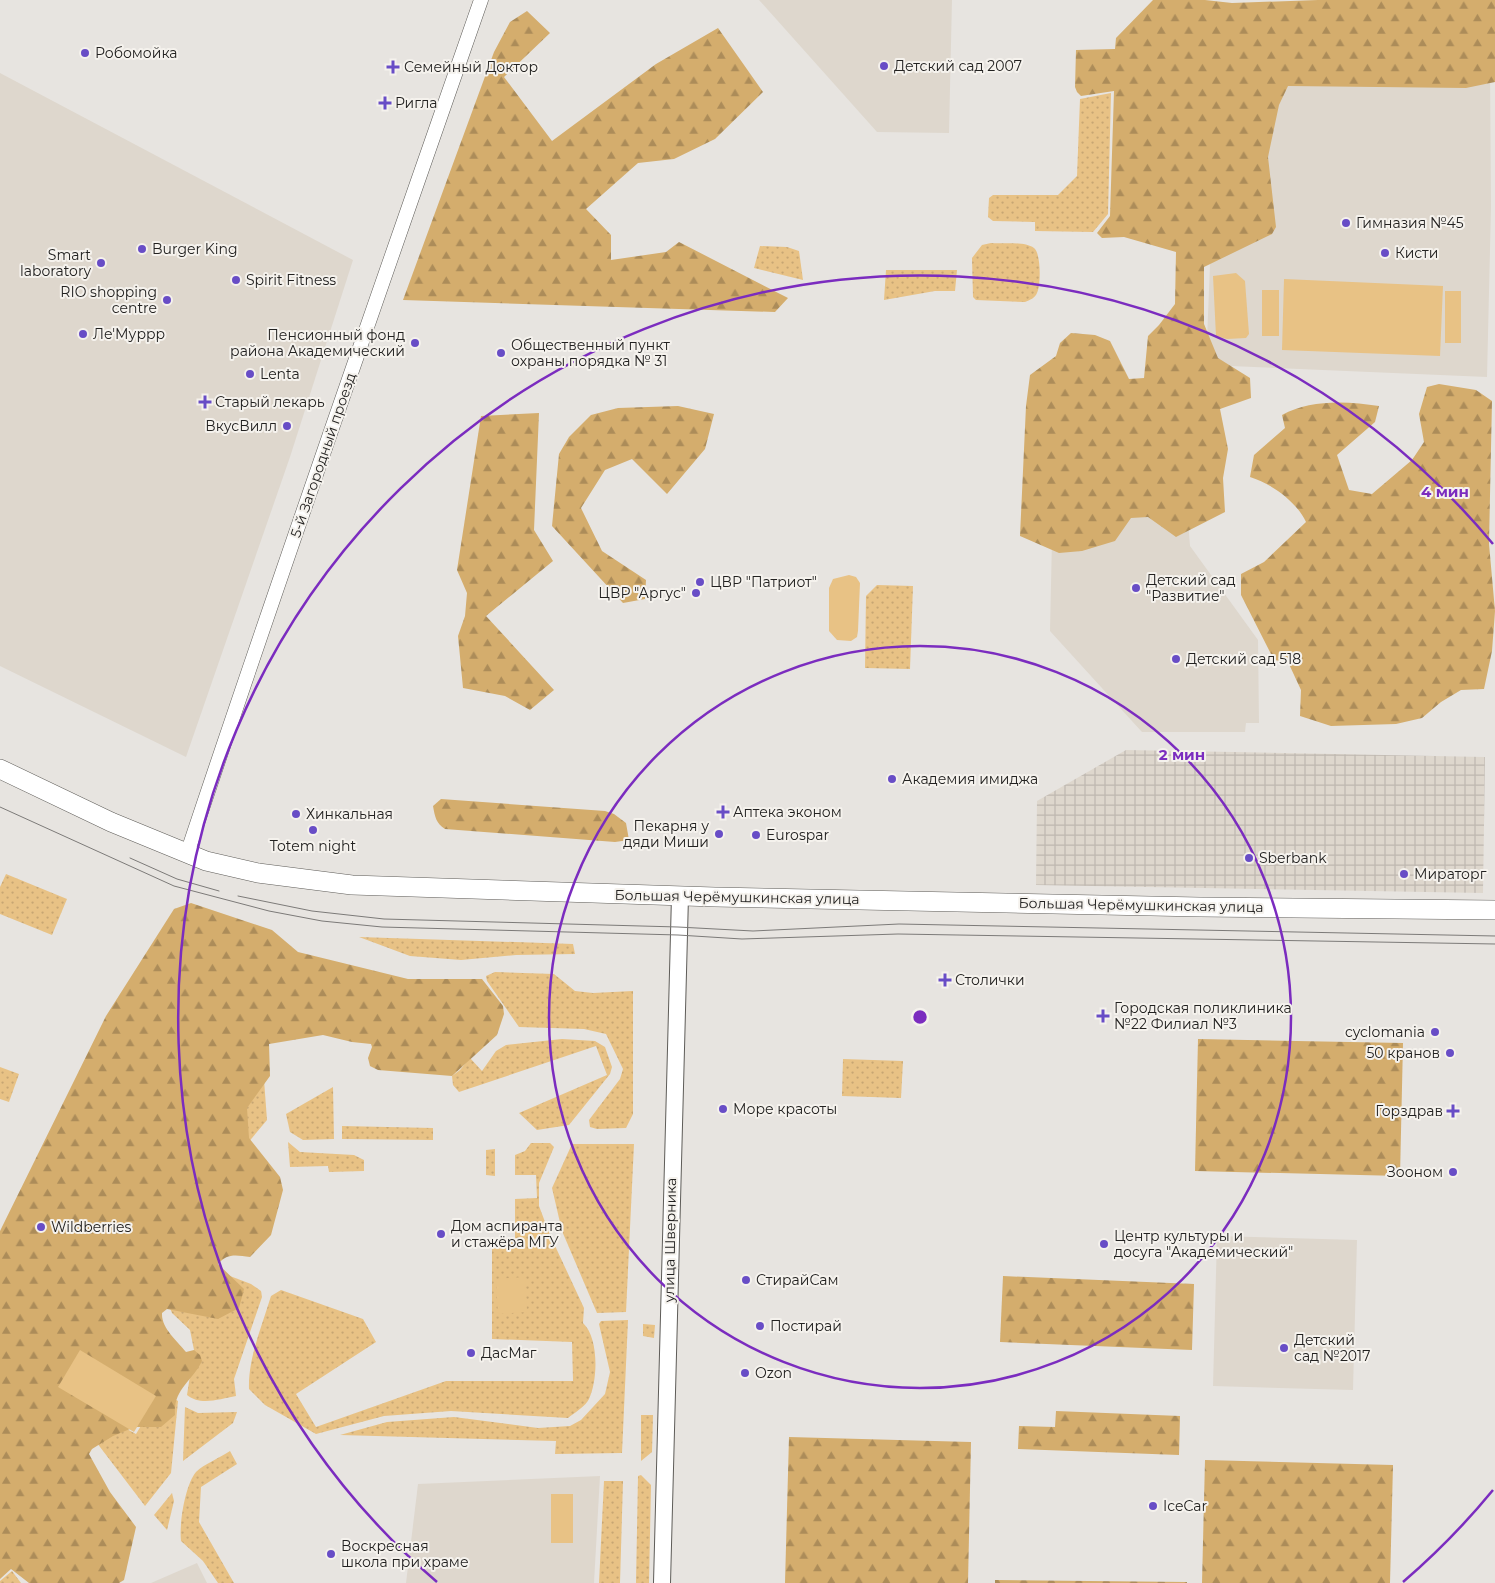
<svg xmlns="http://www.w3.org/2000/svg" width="1495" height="1583" font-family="Montserrat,sans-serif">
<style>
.built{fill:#ded7cd}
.industrial{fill:url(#industrial-grid)}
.grass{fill:url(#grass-dots)}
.forest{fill:url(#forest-firs)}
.pitch{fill:#e8c285}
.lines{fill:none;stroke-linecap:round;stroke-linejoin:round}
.minor-casing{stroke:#5e5c58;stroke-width:15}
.tertiary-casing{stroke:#5e5c58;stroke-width:18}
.secondary-casing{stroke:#5e5c58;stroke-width:20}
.minor{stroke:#fff;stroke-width:14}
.tertiary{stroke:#fff;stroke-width:16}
.secondary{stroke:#fff;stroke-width:19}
.tram{stroke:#7c7a78;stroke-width:1}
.ring{fill:none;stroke:#7b2cbf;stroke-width:2.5}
.poi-dot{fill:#684dc6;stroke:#f5f2ed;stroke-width:2}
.labels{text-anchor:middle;stroke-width:4;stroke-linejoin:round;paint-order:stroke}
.poi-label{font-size:14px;fill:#222120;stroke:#f5f2ed;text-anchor:start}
.street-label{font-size:14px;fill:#222120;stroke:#f5f2ed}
.centre{fill:#7b2cbf;stroke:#f5f2ed;stroke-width:2.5}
.ring-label{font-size:15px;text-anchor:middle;font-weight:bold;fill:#7b2cbf;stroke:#f5f2ed;stroke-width:4;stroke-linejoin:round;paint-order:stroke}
</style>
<defs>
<pattern id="industrial-grid" width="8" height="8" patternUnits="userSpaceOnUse" patternTransform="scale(1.25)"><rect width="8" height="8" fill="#ded7cd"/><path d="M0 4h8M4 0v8" fill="none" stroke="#beb8b0"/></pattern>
<pattern id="grass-dots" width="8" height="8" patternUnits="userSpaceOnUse" patternTransform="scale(1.25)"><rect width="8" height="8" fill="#e8c285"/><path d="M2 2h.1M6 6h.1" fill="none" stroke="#c7a673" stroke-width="1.8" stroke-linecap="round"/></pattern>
<pattern id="forest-firs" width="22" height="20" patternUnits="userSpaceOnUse" patternTransform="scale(1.25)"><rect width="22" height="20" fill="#d4ad6d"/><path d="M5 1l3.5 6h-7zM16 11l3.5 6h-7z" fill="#ac8c59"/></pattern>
</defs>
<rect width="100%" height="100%" fill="#e7e4e0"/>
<!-- built -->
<g class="built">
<polygon points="759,0 952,0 949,133 877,132"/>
<polygon points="1198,61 1490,69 1491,207 1487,377 1206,365 1210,265 1198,212"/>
<polygon points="0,73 353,260 290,457 186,757 0,666"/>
<polygon points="1054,447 1184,470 1190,546 1258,640 1259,723 1246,723 1245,732 1142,732 1050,631"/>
<polygon points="1217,1236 1357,1240 1353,1390 1213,1386"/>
<polygon points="600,1476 594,1583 406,1583 418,1484"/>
<polygon points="197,1563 207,1583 151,1583"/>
</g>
<!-- industrial -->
<polygon class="industrial" points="1126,750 1485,757 1483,893 1036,885 1037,801"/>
<!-- grass -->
<g class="grass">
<polygon points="1111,93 1108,214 1093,232 1035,231 1035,222 993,221 988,217 989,198 993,195 1058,195 1077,176 1080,99"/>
<path d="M991,243C1003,244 1024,241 1034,248C1041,253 1041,285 1037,293C1035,298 1030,300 1025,302L976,300L973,297L972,258L982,245Z"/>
<polygon points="760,246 787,247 799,251 803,280 754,268"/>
<polygon points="886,270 957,270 955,291 935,291 884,300"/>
<polygon points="877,585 913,586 910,669 865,668 866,596"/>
<polygon points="6,874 67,899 52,935 0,914 0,887"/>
<polygon points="359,937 573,944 575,954 516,955 461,960 410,956"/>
<polygon points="495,972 554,974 575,991 593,993 633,991 633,1114 626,1128 597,1129 590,1127 589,1120 620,1079 623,1069 606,1034 584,1029 519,1027 487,981 486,976"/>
<polygon points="562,1039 595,1041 605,1047 612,1067 610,1074 569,1125 537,1130 519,1113 607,1075 596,1046 459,1092 453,1085 452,1076 460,1070 470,1058 482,1071 496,1051 506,1045"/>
<polygon points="253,1048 262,1053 267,1120 242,1150"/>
<polygon points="843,1059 903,1061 901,1098 842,1096"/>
<polygon points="0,1067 19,1074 9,1102 0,1099"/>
<polygon points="333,1087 334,1139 303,1140 290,1132 286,1114"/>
<polygon points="342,1126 433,1128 433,1140 342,1139"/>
<polygon points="288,1142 300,1152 354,1155 364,1160 364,1171 329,1172 328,1166 290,1167"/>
<path d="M531,1143H550L554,1147L539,1183V1206L550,1235L584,1308L583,1323C599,1338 598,1380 589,1399C586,1406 574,1413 568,1418L451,1411L384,1416L316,1434L265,1405L249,1389C248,1358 262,1326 271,1296L281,1290L363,1319L376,1342L296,1394L316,1427L446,1381H573L572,1342L492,1339V1238H515V1199L537,1198L536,1175H515V1155L525,1151Z"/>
<polygon points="572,1144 634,1144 626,1312 597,1313 562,1231 552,1188"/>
<polygon points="495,1149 495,1176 486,1175 486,1150"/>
<path d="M180,1257L251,1284L261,1291L262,1297L234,1379L236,1396C220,1399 200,1406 187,1395L194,1350L190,1330L172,1313L163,1292Z"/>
<polygon points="628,1320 622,1453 555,1454 556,1441 340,1435 387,1422 454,1417 538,1428 570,1426 581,1420 605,1394 610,1372 599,1324 601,1321"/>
<polygon points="643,1324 655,1325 654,1338 643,1336"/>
<polygon points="162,1391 178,1401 171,1473 145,1506 84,1426 90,1409 136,1434"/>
<polygon points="185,1407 198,1413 237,1412 233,1423 183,1461"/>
<polygon points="641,1415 653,1415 652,1452 641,1461"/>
<path d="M230,1451L237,1464L201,1487L199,1522L234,1583H218L203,1561L181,1541C179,1524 185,1485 196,1472C204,1464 220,1458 230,1451Z"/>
<polygon points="641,1475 651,1485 649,1583 636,1583 638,1476"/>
<polygon points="604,1481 623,1481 620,1583 599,1583"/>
<polygon points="172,1493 174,1501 167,1530 154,1515"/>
<polygon points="12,1571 21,1583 0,1583 0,1581"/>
</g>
<!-- forest -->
<g class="forest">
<polygon points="1153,0 1205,0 1232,3 1318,0 1495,0 1495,82 1466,88 1288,86 1279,105 1268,157 1276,227 1272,234 1204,267 1204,324 1218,358 1250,378 1251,398 1220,409 1228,449 1223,478 1225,512 1176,537 1148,517 1131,518 1115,541 1082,551 1059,553 1020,536 1026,406 1030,375 1056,356 1060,343 1071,333 1095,335 1110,341 1129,379 1144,378 1148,336 1159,325 1175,304 1176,252 1124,237 1102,238 1097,233 1110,216 1114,91 1081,96 1077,92 1075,87 1076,50 1115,49 1116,38"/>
<polygon points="527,11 550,33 504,77 552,141 656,64 718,28 763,92 715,139 674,159 638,163 586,209 611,235 611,260 666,252 679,242 788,298 775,312 403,300 494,52 510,22"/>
<path d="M1439,384L1476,390L1492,401L1489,544L1495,611L1492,651L1484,689L1461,690L1441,702L1422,718L1396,724L1331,726L1300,716L1301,690L1288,662L1274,660L1241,595V574L1264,562L1306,522C1296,501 1272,484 1250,477L1254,455L1285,428L1282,415C1310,399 1348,401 1379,406L1375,422L1337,455L1349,490L1372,494L1412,460L1424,442L1419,414L1427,387Z"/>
<polygon points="678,406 714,414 705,449 667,494 632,459 605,470 581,508 602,551 646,580 645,599 623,603 552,526 559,454 569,437 591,415 618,408"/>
<polygon points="539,413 534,530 553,561 486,616 554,690 530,710 505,696 463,688 458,636 465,616 467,593 457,570 481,416"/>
<path d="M441,799L605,811L614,814L626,823L629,840L615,842L445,829C436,823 435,817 433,806Z"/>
<path d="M191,903L272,930L298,952L408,979H482L503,1006L504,1014L497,1035L452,1076L378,1070L370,1066L368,1058L372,1047L371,1044L352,1042L323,1035L269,1044L270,1076L247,1108L249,1138L280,1177L283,1190L271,1235L250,1257C236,1255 227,1253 218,1264L244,1289L239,1308L218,1319L167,1309L162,1313C161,1328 177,1341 186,1352L194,1350L200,1355L202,1361C192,1382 173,1389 175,1415L161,1427H135L113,1436L92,1449L89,1454L110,1492L136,1527L124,1580L119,1583H29L11,1569L0,1579V1231L106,1016L174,909Z"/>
<polygon points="1198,1039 1403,1043 1400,1176 1195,1171"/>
<polygon points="1003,1276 1194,1284 1192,1350 1000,1342"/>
<polygon points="1056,1411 1180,1416 1179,1455 1018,1449 1019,1426 1055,1427"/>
<polygon points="789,1437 971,1442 968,1583 785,1583"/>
<polygon points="1205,1460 1393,1465 1390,1583 1202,1583"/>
<polygon points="995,1580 1187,1582 1187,1583 995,1583"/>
</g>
<!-- pitch -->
<g class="pitch">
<polygon points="1236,273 1245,281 1249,334 1246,338 1227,339 1216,336 1213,276"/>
<polygon points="1284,279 1443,286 1440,356 1282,350"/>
<rect x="1262" y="290" width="17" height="46"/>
<rect x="1445" y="291" width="16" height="52"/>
<polygon points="849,575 856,577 860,583 858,631 857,637 851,641 837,640 829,631 829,588 833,579"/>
<polygon points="525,1277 527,1312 498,1314 496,1279"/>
<polygon points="80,1350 156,1396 134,1432 58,1387"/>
<rect x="551" y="1494" width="22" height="49"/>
</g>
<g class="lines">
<defs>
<path id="minor" d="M187,854C282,568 382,284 481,0"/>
<polyline id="tertiary" points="662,1583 680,896"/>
<polyline id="secondary" points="0,769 111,822 206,861 258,873 352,885 715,897 1200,907 1495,910"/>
</defs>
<!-- minor casing -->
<use href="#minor" class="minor-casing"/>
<!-- tertiary casing -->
<use href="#tertiary" class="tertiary-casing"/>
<!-- secondary casing -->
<use href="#secondary" class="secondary-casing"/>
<!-- minor -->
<use href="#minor" class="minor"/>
<!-- tertiary -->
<use href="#tertiary" class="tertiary"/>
<!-- secondary -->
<use href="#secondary" class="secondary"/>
<!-- tram -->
<g class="tram">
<polyline points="0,807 174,886 269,911 322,921 382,927 678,935 742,939 898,934 1495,944"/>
<polyline points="130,858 177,879 219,891"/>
<polyline points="238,896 312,911 384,919 678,927 753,931 899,924 1495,936"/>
</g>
</g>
<!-- distance rings -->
<g class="ring">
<circle cx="920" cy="1017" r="371"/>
<path d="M1493 1490A743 743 0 0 1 1403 1582M437 1582A743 743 0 1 1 1493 544"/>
</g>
<!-- markers -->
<g class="poi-dot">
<circle cx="85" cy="53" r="5"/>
<circle cx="884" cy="66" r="5"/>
<path d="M390.5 59.5h5v5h5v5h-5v5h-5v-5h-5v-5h5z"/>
<path d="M382.5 95.5h5v5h5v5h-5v5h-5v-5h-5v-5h5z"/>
<circle cx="1346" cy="223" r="5"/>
<circle cx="142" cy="249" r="5"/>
<circle cx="1385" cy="253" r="5"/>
<circle cx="101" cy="263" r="5"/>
<circle cx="236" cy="280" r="5"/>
<circle cx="167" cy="300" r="5"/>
<circle cx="83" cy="334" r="5"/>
<circle cx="415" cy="343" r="5"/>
<circle cx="501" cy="353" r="5"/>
<circle cx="250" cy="374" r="5"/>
<path d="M202.5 394.5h5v5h5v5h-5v5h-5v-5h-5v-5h5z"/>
<circle cx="287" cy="426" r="5"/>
<circle cx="700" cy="582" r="5"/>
<circle cx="1136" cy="588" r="5"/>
<circle cx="696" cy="593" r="5"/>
<circle cx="1176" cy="659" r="5"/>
<circle cx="892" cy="779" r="5"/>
<path d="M720.5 804.5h5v5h5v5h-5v5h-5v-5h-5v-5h5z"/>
<circle cx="296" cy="814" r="5"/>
<circle cx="313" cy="830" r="5"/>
<circle cx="719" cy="834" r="5"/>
<circle cx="756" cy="835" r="5"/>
<circle cx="1249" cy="858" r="5"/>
<circle cx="1404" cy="874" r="5"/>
<path d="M942.5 972.5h5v5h5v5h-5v5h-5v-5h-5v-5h5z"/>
<path d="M1100.5 1008.5h5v5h5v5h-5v5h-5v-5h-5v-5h5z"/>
<circle cx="1435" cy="1032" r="5"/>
<circle cx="1450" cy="1053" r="5"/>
<circle cx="723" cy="1109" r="5"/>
<path d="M1450.5 1103.5h5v5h5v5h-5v5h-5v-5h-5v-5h5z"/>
<circle cx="1453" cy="1172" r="5"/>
<circle cx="41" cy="1227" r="5"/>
<circle cx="441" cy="1234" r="5"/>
<circle cx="1104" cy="1244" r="5"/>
<circle cx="746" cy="1280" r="5"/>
<circle cx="760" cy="1326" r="5"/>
<circle cx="1284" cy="1348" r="5"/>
<circle cx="471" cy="1353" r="5"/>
<circle cx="745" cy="1373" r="5"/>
<circle cx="1153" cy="1506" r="5"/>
<circle cx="331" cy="1554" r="5"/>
</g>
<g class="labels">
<!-- poi labels -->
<g class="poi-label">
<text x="95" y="58">Робомойка</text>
<text x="894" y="71">Детский сад 2007</text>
<text x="404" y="72">Семейный Доктор</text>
<text x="395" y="108">Ригла</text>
<text x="1356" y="228">Гимназия №45</text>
<text x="152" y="254">Burger King</text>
<text x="1395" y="258">Кисти</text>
<text x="91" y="260" text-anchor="end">Smart<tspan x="91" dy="16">laboratory</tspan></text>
<text x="246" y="285">Spirit Fitness</text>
<text x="157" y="297" text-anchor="end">RIO shopping<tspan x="157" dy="16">centre</tspan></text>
<text x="93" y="339">Ле'Муррр</text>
<text x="405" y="340" text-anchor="end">Пенсионный фонд<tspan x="405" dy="16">района Академический</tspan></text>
<text x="511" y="350">Общественный пункт<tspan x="511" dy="16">охраны порядка № 31</tspan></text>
<text x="260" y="379">Lenta</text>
<text x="215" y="407">Старый лекарь</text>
<text x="277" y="431" text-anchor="end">ВкусВилл</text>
<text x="1146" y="585">Детский сад<tspan x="1146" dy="16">"Развитие"</tspan></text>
<text x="710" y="587">ЦВР "Патриот"</text>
<text x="686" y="598" text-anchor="end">ЦВР "Аргус"</text>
<text x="1186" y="664">Детский сад 518</text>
<text x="902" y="784">Академия имиджа</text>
<text x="733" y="817">Аптека эконом</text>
<text x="306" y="819">Хинкальная</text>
<text x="709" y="831" text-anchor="end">Пекарня у<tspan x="709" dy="16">дяди Миши</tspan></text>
<text x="766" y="840">Eurospar</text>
<text x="313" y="851" text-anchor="middle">Totem night</text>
<text x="1259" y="863">Sberbank</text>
<text x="1414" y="879">Мираторг</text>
<text x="955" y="985">Столички</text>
<text x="1114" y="1013">Городская поликлиника<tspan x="1114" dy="16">№22 Филиал №3</tspan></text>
<text x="1425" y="1037" text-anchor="end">cyclomania</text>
<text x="1440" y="1058" text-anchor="end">50 кранов</text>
<text x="733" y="1114">Море красоты</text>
<text x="1443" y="1116" text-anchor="end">Горздрав</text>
<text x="1443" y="1177" text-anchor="end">Зооном</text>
<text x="451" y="1231">Дом аспиранта<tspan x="451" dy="16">и стажёра МГУ</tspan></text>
<text x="51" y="1232">Wildberries</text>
<text x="1114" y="1241">Центр культуры и<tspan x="1114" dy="16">досуга "Академический"</tspan></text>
<text x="756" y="1285">СтирайСам</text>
<text x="770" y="1331">Постирай</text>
<text x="1294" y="1345">Детский<tspan x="1294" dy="16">сад №2017</tspan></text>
<text x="481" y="1358">ДасМаг</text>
<text x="755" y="1378">Ozon</text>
<text x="1163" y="1511">IceCar</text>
<text x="341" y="1551">Воскресная<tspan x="341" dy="16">школа при храме</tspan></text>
</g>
<!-- street labels -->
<g class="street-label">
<text transform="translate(323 455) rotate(-71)" y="5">5-й Загородный проезд</text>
<text transform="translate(737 897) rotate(1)" y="5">Большая Черёмушкинская улица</text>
<text transform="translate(1141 905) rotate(1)" y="5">Большая Черёмушкинская улица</text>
<text transform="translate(670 1240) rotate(-89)" y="5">улица Шверника</text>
</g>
</g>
<circle cx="920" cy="1017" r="8" class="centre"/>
<g class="ring-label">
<text x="1445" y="497">4 мин</text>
<text x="1182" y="760">2 мин</text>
</g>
</svg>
